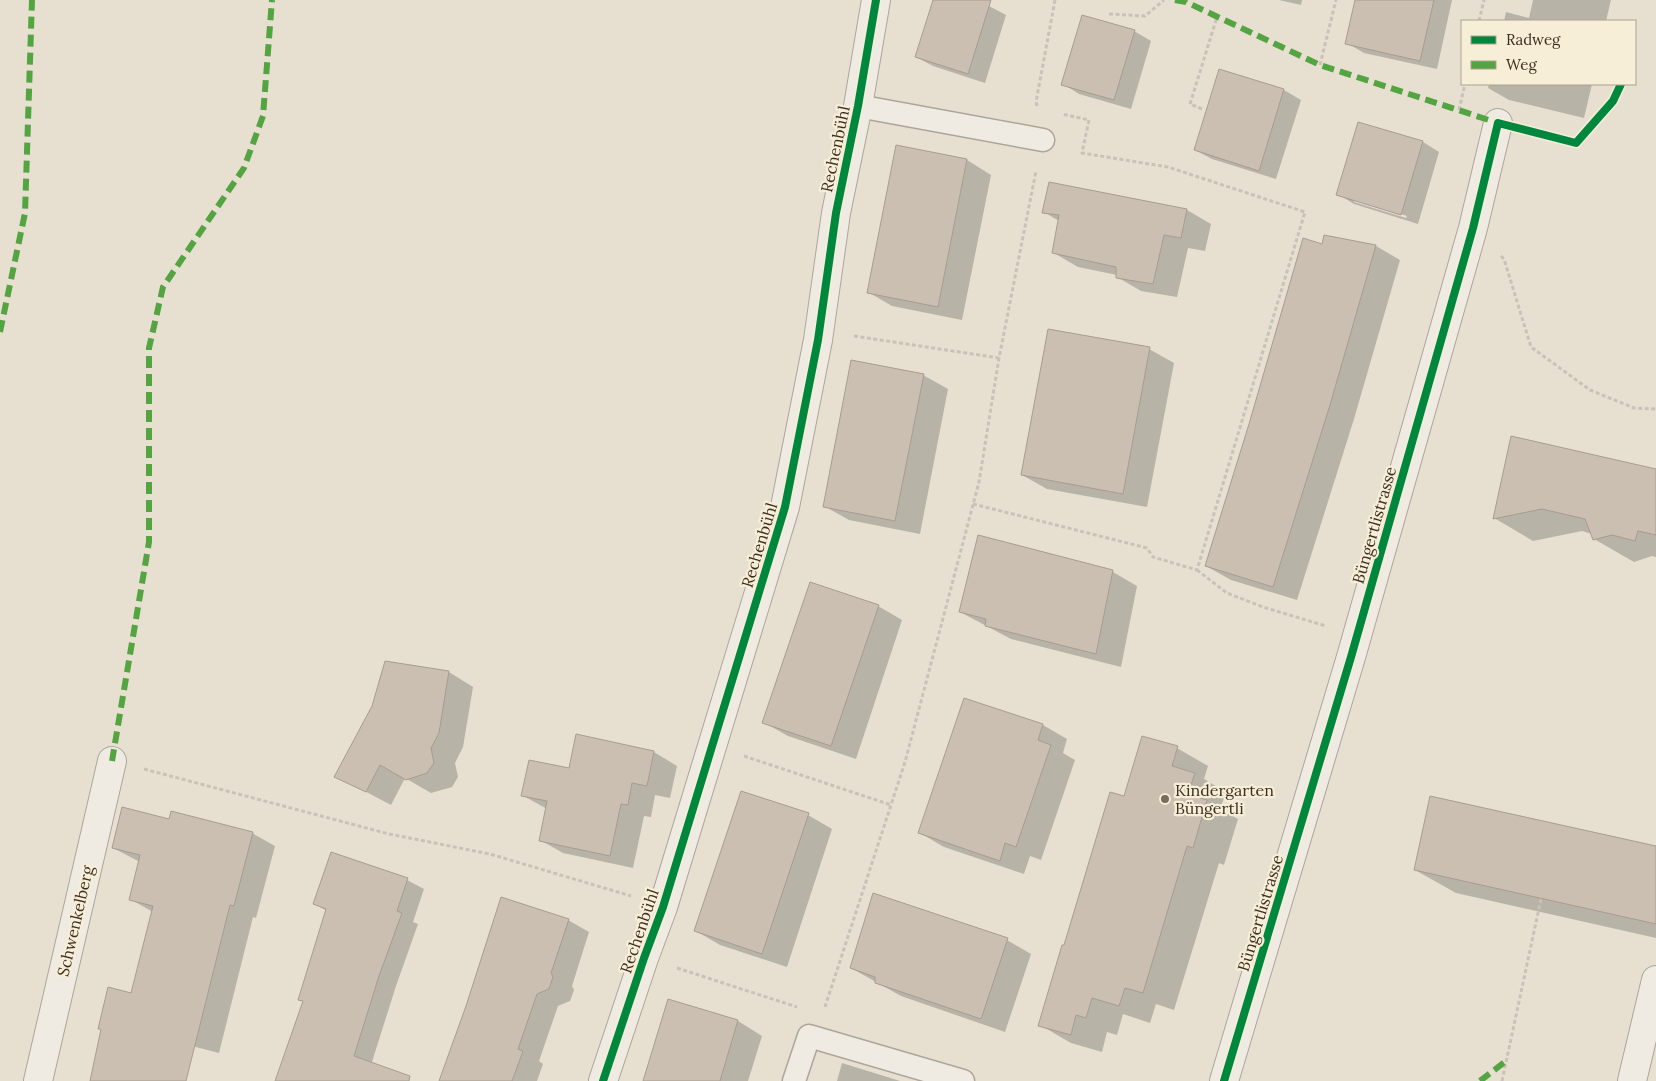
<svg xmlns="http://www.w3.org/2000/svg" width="1656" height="1081" font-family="Lora,serif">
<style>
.shadow{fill:#0003;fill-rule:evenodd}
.building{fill:#cbbfb2;stroke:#a89c90}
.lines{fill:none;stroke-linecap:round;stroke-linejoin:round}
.lane-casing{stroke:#ada599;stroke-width:25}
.street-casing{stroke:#ada599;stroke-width:30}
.path{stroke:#c8c2b9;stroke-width:3;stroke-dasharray:4 2.5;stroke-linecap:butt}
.lane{stroke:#efebe3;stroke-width:22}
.street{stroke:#efebe3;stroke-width:28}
.quiet{stroke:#54a441;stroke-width:6;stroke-dasharray:12 6;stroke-linecap:butt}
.cycleway-casing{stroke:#f7eed8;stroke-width:11}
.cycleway{stroke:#00873e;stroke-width:8}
.poi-dot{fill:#786c5e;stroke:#f7eed8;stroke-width:2}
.labels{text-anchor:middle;stroke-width:4.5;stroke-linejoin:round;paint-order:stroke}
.street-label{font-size:16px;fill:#3d2e20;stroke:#f7eed8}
.poi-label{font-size:16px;fill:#3d2e20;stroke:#f7eed8;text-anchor:start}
</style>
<rect width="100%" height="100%" fill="#e7e0d1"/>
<!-- shadow -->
<g class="shadow">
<polygon points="934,0 972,0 989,6 1006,15 985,83 933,66 916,57"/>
<polygon points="1279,0 1302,0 1301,5"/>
<polygon points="1356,0 1452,0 1437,69 1364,53 1347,43"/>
<polygon points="1533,0 1611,0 1606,21 1504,21 1506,12 1529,18"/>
<polygon points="1134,31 1151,41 1131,109 1079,94 1063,84"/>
<polygon points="1220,70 1284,90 1301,100 1276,179 1212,159 1195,150"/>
<polygon points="1489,84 1592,84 1584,118 1509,100 1488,88"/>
<path d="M1423,142L1439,152L1418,224L1354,204L1338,194ZM1354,199L1407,216L1406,218L1354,202Z"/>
<polygon points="897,146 967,160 991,175 962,320 892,306 868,292"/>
<polygon points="1187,210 1211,224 1205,251 1188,248 1177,297 1141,291 1117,277 1117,275 1078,267 1054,253 1059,221 1044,212"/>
<polygon points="1325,236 1376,246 1400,260 1354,419 1297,600 1231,580 1206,566"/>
<polygon points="1149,349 1174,363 1147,507 1047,489 1022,475"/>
<polygon points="923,375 948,389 920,534 849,520 824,506"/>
<polygon points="1656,471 1656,557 1652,556 1634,562 1594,539 1592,534 1582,531 1533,541 1494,518"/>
<polygon points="979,537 1113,572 1137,586 1121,667 1011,639 960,612"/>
<polygon points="878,606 902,620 856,759 788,736 763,722"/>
<polygon points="449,672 473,687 463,747 455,763 458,777 452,787 431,793 405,778 391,805 336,776"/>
<polygon points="965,699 1043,725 1067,739 1063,753 1075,760 1041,860 1030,856 1024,874 944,847 920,833"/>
<polygon points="577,736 654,752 677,766 670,798 655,795 651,817 644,816 633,868 563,853 540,840 547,809 522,795 570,770"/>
<polygon points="1177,748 1208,766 1204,779 1226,792 1220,809 1238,819 1224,865 1219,863 1174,1010 1156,1004 1150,1023 1123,1014 1117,1035 1107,1032 1102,1052 1071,1043 1040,1025 1065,947 1125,798"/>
<polygon points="808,815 832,829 787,967 720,945 696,931"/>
<polygon points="170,821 252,833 275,846 256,918 253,917 219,1053 165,1039 148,1081 92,1081 132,994 153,912 130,899 140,862 113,848"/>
<polygon points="1656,848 1656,938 1456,893 1415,870"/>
<polygon points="407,880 424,889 413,922 418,924 396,986 371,1065 379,1081 277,1081 304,1002 299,999 327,911 315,904"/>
<polygon points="568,920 589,932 572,986 574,990 570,1001 558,1006 539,1061 543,1064 537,1081 440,1081"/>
<polygon points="1007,940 1031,954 1005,1032 901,996 851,968"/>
<polygon points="669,1000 738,1021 762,1036 748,1081 645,1081"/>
<polygon points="842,1063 900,1081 837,1081"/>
</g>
<!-- building -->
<g class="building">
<polygon points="933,0 991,0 968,74 915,57"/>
<polygon points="1355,0 1434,0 1420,61 1345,44"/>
<polygon points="1082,15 1135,30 1114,100 1061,85"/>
<polygon points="1219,69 1284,89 1259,171 1194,150"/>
<polygon points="1358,122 1423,141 1401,215 1336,195"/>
<polygon points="896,145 967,159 938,307 867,293"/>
<polygon points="1049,182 1187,209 1181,238 1164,235 1153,284 1116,278 1116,267 1052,253 1059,215 1042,213"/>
<polygon points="1324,235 1376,245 1330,405 1273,587 1205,566 1249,424 1303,238 1322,244"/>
<polygon points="1048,329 1150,347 1123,494 1021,475"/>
<polygon points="851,360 924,374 895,521 823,507"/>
<polygon points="1511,436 1656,469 1656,535 1638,531 1635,541 1612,535 1593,540 1585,519 1542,509 1493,519"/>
<polygon points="978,535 1113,570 1096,654 985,626 986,619 959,612"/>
<polygon points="810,582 879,605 831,746 762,723"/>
<polygon points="385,661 449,671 439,733 431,748 434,763 427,773 406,780 380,765 366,792 334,777 372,706"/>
<polygon points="964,698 1043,724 1038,740 1051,745 1016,847 1005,843 1000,861 918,833"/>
<polygon points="576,734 654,751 647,786 632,783 628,805 621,804 610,856 539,841 547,801 521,796 529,760 569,768"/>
<polygon points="1142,736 1178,746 1172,766 1195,773 1188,794 1207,800 1193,848 1187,846 1143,993 1125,988 1119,1006 1092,998 1086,1018 1076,1015 1071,1035 1038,1026 1062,945 1064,945 1110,792 1124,796"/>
<polygon points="741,791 809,813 762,954 694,931"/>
<polygon points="1430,796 1656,846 1656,924 1414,870"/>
<polygon points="122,807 169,819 171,811 253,832 234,906 230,905 186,1081 90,1081 101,1029 98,1029 108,987 131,993 153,906 129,900 140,855 112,848"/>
<polygon points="331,852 408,878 397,911 402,913 379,976 354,1056 410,1076 409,1081 275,1081 303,1001 298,1000 326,909 313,904"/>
<polygon points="873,893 1008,938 981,1019 875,983 875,977 850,968"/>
<polygon points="501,897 569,919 551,973 553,977 549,989 537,994 518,1049 523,1051 512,1081 439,1081 466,1006"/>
<polygon points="668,999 738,1020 720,1081 643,1081"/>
</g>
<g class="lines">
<defs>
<g id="lane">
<polyline points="858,106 1043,140"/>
<polyline points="794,1081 809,1036 963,1081"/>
</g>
<g id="street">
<polyline points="38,1081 112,761"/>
<polyline points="603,1081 644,958 663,907 785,507 818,340 836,213 858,106 876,0"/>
<polyline points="1224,1081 1351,657 1473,228 1498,123"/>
<polyline points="1632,1081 1656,980"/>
</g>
</defs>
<!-- lane casing -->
<use href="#lane" class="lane-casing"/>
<!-- street casing -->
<use href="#street" class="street-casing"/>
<!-- path -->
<g class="path">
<polyline points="1186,2 1187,0"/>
<polyline points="1109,14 1145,16 1164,0"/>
<polyline points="1479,21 1484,0"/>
<polyline points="1320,65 1336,0"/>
<polyline points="1037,106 1036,102 1055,0"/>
<polyline points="1202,109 1190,104 1217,17"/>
<polyline points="1459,110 1465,84"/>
<polyline points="1501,256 1504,259 1531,347 1590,390 1634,408 1656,409"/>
<polyline points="854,336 999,358"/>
<polyline points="973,504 1147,548 1153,557 1197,570 1305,212 1168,167 1082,153 1089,120 1062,114"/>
<polyline points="1197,570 1227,593 1263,607 1326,626"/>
<polyline points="744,756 891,805"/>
<polyline points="144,769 389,834 490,854 631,896"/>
<polyline points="677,968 797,1007"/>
<polyline points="825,1007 905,762 979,482 999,358 1036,171"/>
<polyline points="1502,1081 1541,899"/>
</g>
<!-- lane -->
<use href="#lane" class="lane"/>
<!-- street -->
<use href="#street" class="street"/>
<!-- quiet -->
<g class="quiet">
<polyline points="1175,0 1186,2 1320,65 1498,123"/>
<polyline points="0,332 25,213 32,0"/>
<polyline points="112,761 149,542 149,348 163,287 244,168 263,116 272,0"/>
<polyline points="1480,1081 1506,1061"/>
</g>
<defs>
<g id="cycleway">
<polyline points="603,1081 644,958 663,907 785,507 818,340 836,213 858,106 876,0"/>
<polyline points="1224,1081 1351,657 1473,228 1498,123 1576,143 1613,101 1621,84"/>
</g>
</defs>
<!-- cycleway casing -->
<use href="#cycleway" class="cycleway-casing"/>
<!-- cycleway -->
<use href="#cycleway" class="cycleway"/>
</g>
<!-- markers -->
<circle class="poi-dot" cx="1165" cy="799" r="5"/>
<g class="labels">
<!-- street labels -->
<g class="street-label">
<text transform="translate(835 149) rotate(-78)" y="6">Rechenbühl</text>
<text transform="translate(1374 525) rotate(-74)" y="6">Büngertlistrasse</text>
<text transform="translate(759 545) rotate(-73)" y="6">Rechenbühl</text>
<text transform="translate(1260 913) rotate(-73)" y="6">Büngertlistrasse</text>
<text transform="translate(75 921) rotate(-77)" y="6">Schwenkelberg</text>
<text transform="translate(639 931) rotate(-71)" y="6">Rechenbühl</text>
</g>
<!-- poi labels -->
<g class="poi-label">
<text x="1175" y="796">Kindergarten<tspan x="1175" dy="18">Büngertli</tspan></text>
</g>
</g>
<!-- legend -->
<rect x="1461" y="20" width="175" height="65" fill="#f7eed8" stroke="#ada18e"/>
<rect x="1471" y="36" width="25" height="8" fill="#00873e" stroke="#ada18e"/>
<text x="1506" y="45" font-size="15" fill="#3d2e20">Radweg</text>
<rect x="1471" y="61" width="25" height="8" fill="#54a441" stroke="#ada18e"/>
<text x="1506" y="70" font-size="15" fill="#3d2e20">Weg</text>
</svg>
